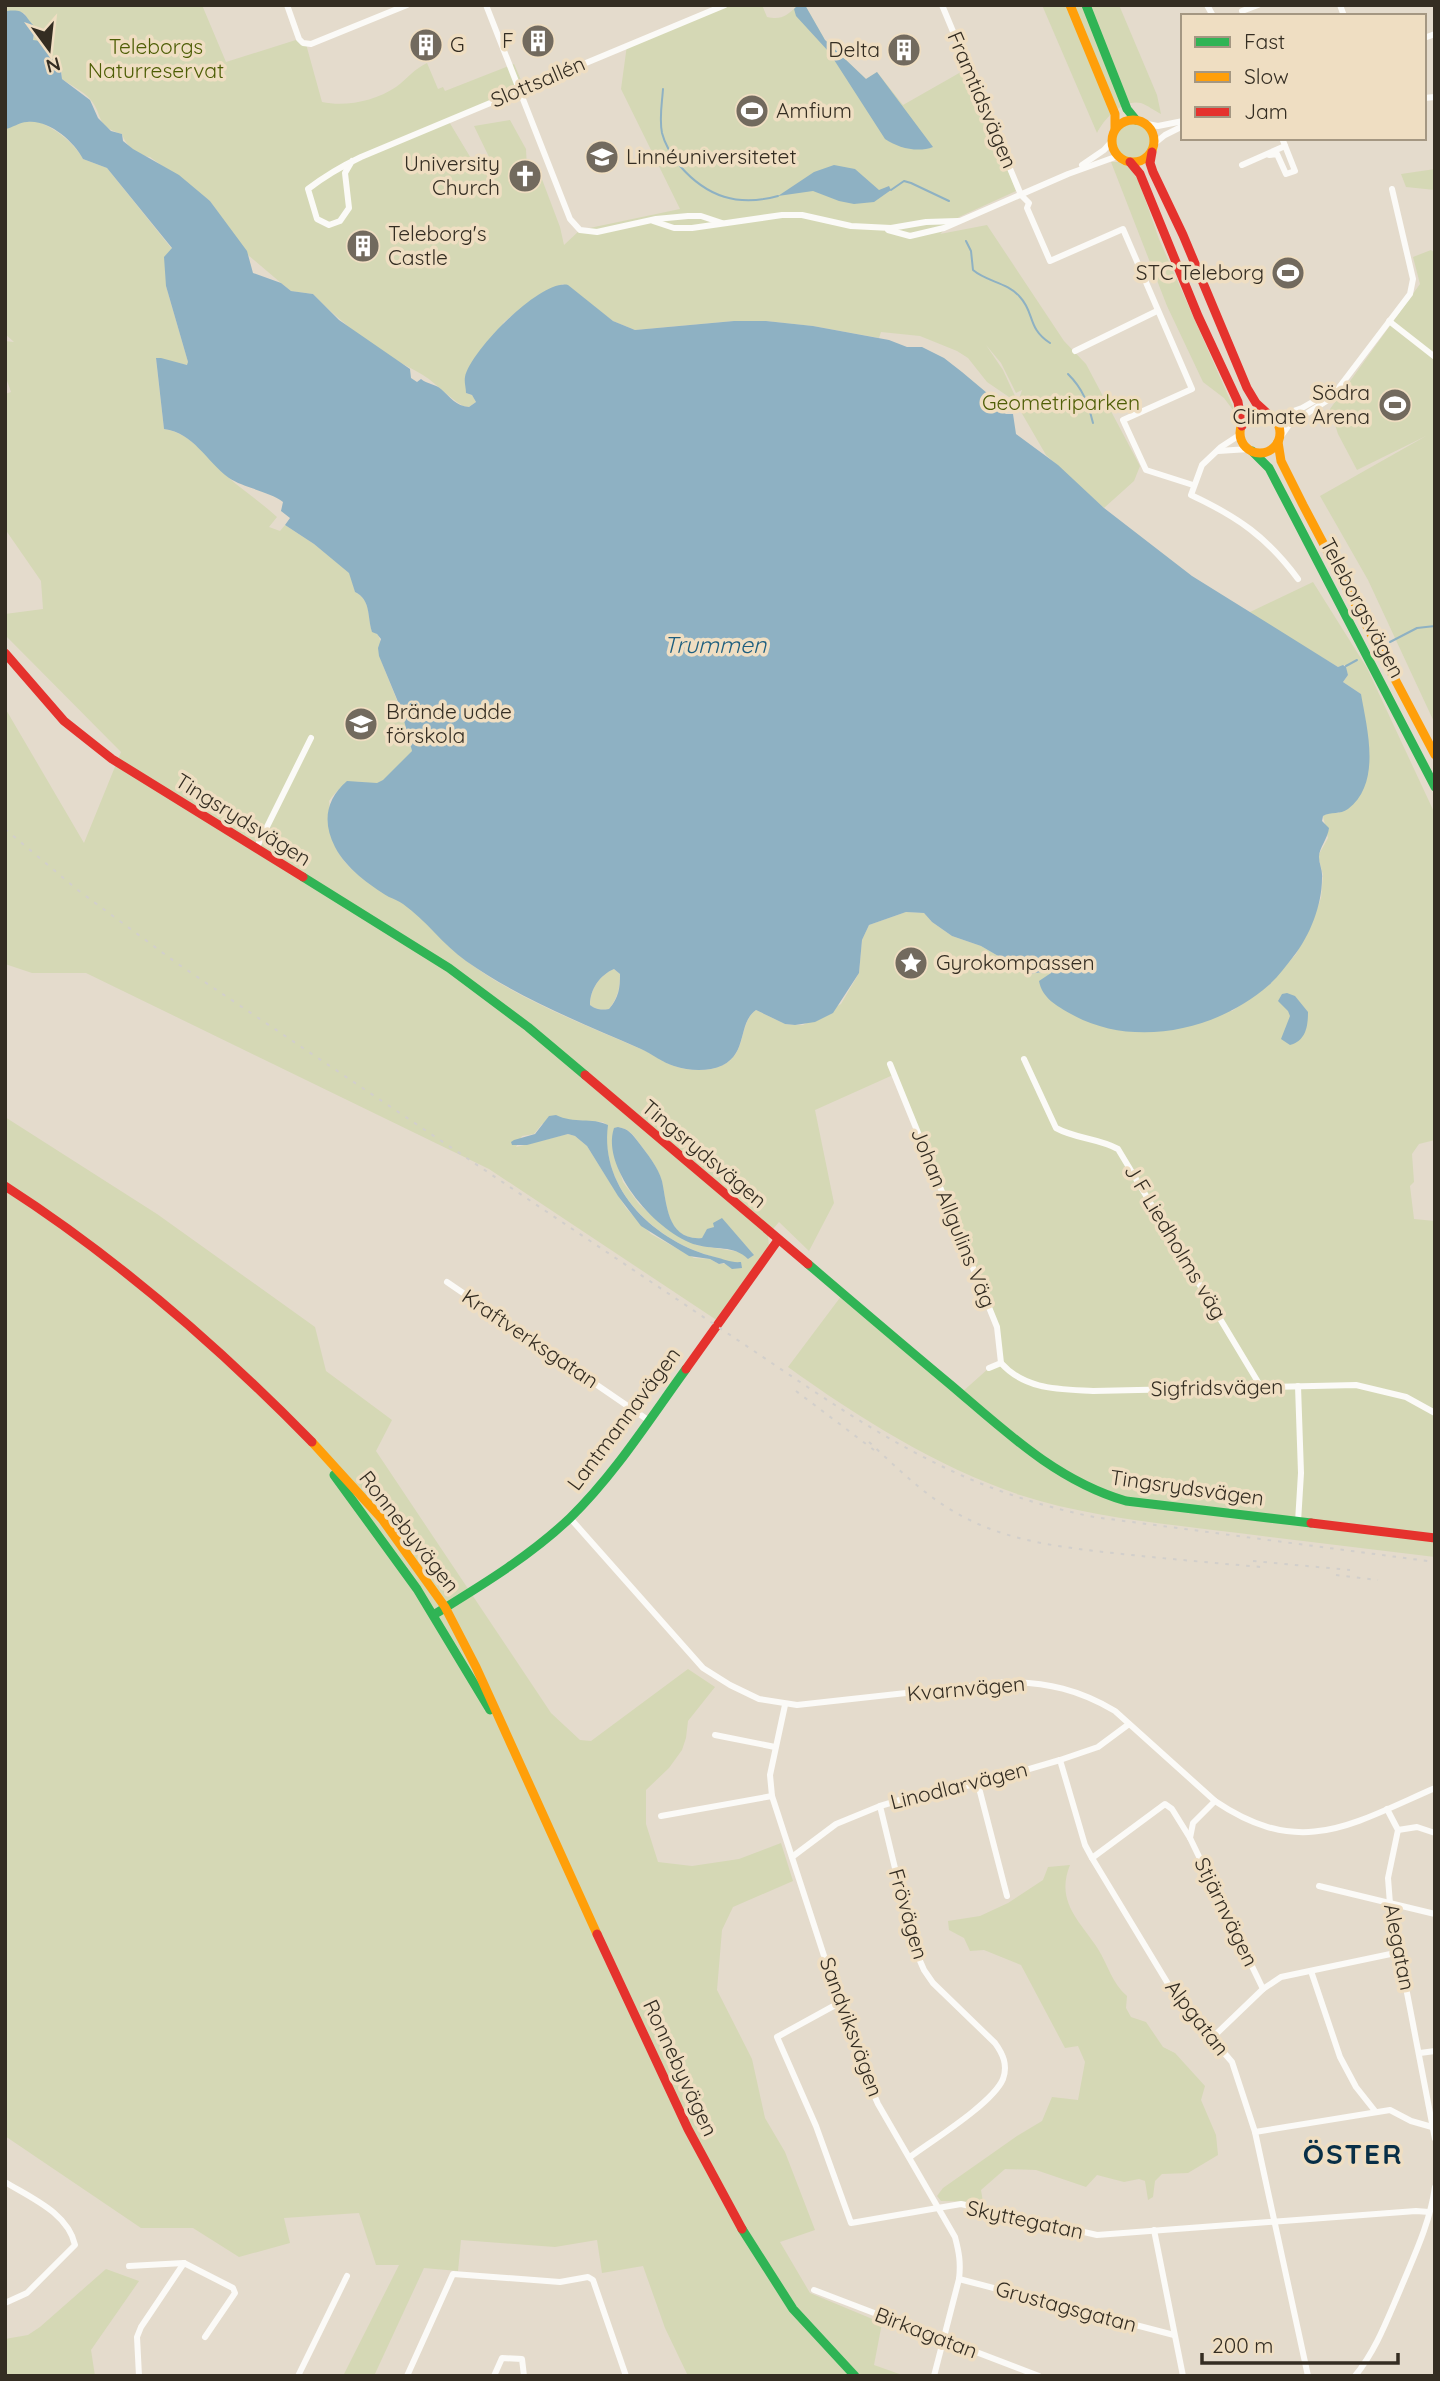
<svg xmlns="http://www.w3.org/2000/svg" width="1440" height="2381" font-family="Quicksand,sans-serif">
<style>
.green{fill:#d5d8b5;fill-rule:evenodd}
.water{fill:#8eb1c3;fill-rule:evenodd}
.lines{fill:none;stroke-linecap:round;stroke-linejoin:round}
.stream{stroke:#8eb1c3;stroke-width:2}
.street{stroke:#fbfaf7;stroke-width:6}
.fast{stroke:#30b455;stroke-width:9}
.slow{stroke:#ff9f0a;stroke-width:9}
.jam{stroke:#e5322d;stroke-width:9}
.rail{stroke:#d2cfcb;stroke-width:2;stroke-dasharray:3.5 7;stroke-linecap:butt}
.labels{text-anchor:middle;stroke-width:7;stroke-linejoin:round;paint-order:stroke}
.poi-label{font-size:21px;fill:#342d22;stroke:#efdec2;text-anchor:start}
.park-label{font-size:21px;fill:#4e5e06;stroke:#efdec2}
.street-label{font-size:21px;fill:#342d22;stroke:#efdec2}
.water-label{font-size:23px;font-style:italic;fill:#1d5e7f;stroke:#efdec2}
.district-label{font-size:28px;font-weight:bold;letter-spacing:2px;fill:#082f47;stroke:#efdec2}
</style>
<rect width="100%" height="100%" fill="#e4dbcc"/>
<!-- green -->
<g class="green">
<path d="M7,5H202L226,62L299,39L306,44L322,102C346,107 375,101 396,87C407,79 414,69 427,63L438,89L443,87L445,91L514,64L524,87L448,120L475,165L490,159L474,126L510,120L526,149L527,169L540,174L560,227L564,245L580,230L680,209L621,89L627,45L725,5H762L767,17C782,20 786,16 797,6L805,5L825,40L866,79L877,72L903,105L968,68L1016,191L959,217L940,234L987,225L1064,341L1086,364L1140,466L1134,481L1104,508L1046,455L1017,405L1022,390L1016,393L1001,363L986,345L1003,370L1015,396L1009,397L987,382L968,358L957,351L920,336L881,332L879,338L813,326L766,321H734L635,330L613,321L563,284L537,296L504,322L466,393L472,395L476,402L469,407L463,406C446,396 434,380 416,371C378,352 342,324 313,294L291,291L281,283L248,255L210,201L150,157C138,156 125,145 122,134C94,126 104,115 90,99C83,91 70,85 62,79L61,68L52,59L51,49L33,40L35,32L24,13L7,11Z"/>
<path d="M1042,5H1119L1157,95L1161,114C1155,111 1147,105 1141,103C1122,99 1104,119 1097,133Z"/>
<path d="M37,121C54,128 74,142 83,159L107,168L172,249L169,253L166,286L188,362V365L156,359L164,429C192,433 209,460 229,478C245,492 262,503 277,517L269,527L280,531L285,525L314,544L350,573L355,592C371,600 367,615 372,631C386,637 377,649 381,660C392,690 407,719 412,751C405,761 390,778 378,783C372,785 368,783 361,782C346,780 337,790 329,801C331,816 331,836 337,849C348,875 380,888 402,902C425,918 442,943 465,960C513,997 585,1025 641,1049C652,1053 662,1062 674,1066C685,1070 699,1071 711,1069C751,1061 735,1026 756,1010L785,1024L795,1025H803L841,1004L859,973L862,940L869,925L906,912L924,913L932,922L952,936L981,946L1029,974L1049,971L1232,1011L1269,985L1296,954L1312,922L1321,898L1323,875L1318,856L1328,838L1323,816L1330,812L1339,813L1361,694L1343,682L1348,675L1345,665L1338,667L1248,613L1313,582L1367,668L1435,814V1140L1419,1144L1412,1154L1414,1182L1410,1186L1414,1219L1435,1221V1557C1361,1548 1287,1539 1213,1530C1149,1522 1081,1515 1020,1495C937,1467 859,1418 788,1367L842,1295L961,1393L989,1368L1000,1363L997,1326L893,1075L815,1110L834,1203L809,1251L779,1222L768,1235L769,1248L718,1321L489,1169L86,973H32L5,964V708L84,843L121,752L5,635V614L43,609L41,581L5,529V394L11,392L5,375V341L14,342L5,334V129L23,122ZM564,1120L603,1122L607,1125C600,1191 658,1244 718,1258C724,1260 731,1263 738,1263L719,1264L710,1259L694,1258L651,1234L626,1208L587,1146L575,1136L568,1134L516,1147L522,1136L534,1134L542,1124ZM618,1127C629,1129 633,1134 639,1143C648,1155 658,1167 662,1182C667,1205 667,1241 702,1238L722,1219L753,1254L696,1245L658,1221L639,1204L623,1182L616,1158L612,1140Z"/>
<circle cx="1133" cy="141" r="18"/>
<polygon points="1111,162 1121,162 1130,168 1139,182 1159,239 1234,409 1233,410 1224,398 1203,382 1167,306"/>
<polygon points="1435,169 1435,190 1406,187 1401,174"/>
<polygon points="1431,250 1435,253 1435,724 1368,580 1320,496 1426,436 1357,470 1338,434 1330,409 1420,284 1413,257"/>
<path d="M614,969L620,974C620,988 618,997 609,1009C601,1010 597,1010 590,1005C590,989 600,975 614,969Z"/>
<polygon points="5,1117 157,1214 315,1327 326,1371 392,1420 376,1451 551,1713 580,1740 591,1741 688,1669 715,1687 688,1721 686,1738 682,1750 669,1768 646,1790 646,1824 658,1862 692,1866 739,1859 781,1843 793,1881 733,1907 722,1930 717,1990 752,2059 765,2118 785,2152 815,2230 780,2242 810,2293 882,2323 874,2365 905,2376 688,2376 665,2328 643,2266 602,2273 597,2240 555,2247 461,2240 458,2271 424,2268 374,2376 343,2376 399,2265 376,2265 359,2213 284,2218 290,2243 239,2257 193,2228 141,2228 5,2136"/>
<path d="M1070,1865C1055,1902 1080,1921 1098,1949C1108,1965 1112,1983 1127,1996L1126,2008L1131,2017L1146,2022L1163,2047L1175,2053L1205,2086L1201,2100L1216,2135L1218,2155L1188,2173L1162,2174L1155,2181L1153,2197L1148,2200L1145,2181L1139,2179L1124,2182L1097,2175L1086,2187L1036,2170L1005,2169L981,2190L983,2202L941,2201L937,2196L943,2188L1017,2136L1042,2121L1052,2097L1078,2100L1085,2062L1078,2046L1065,2048L1021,1965L984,1950L970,1951L964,1938L949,1930L948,1921L980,1916L1008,1903L1043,1880L1048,1867Z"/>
<polygon points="106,2269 139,2281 91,2350 95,2376 5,2376 5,2339 28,2335 40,2327"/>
</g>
<!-- water -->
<g class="water">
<path d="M5,5H7V11C26,9 23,15 35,27L33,40L41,41L51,50L52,59L60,64L62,79L90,100L98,118L111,131L122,134L123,141L133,149L179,175L210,201L247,251L253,273L281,283L291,291L313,294L339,320L410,369L411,378L417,382L421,379C427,384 435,384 441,389C450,397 456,406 469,407L476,402L472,395L466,393C466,388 464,382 465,377C470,351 542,278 568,285L613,321L635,330L734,321H766L813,326L889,340L907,347H922L944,358L962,372L987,393L990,404L997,409L1006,414H1013L1016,434L1058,465L1104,508L1192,576L1338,667L1343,665L1346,667L1348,675L1343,682L1361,694C1367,729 1382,783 1348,809C1340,815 1331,811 1323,816L1322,821L1329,828C1328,838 1319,848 1319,857C1319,864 1323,871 1322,878C1322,905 1310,936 1293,957C1286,966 1278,977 1269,985C1217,1031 1133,1049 1071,1014C1057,1006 1042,998 1039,981L1051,973L1049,971L1029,974L981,946L952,936L932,922L924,913L906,912L869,925L862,940L859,973L833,1013L815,1022L795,1025L785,1024L756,1010C735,1025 751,1061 711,1069C699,1071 686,1070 674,1066C663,1063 652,1054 641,1049C582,1023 520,999 466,961C443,945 426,920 403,904C399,901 394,899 389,897C369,885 346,868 335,847C322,822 326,799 347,781L377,783L383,780L412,751L401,709L379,656L378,648L381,639L377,634L372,632C367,615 371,600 355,592L349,573L314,544L285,525L290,518L281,511L283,502C271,492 244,488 229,478C206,461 194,433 164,429L156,358H161L187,365L188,362L166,286L164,257L172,248L107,168L83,159C74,141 48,119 27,122C19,122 13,128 5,129ZM614,969L620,974C620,988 619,997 609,1009C601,1010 597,1010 590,1005C590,989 600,975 614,969Z"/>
<path d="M798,5H805L825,40L866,79L877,72L933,147C918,153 898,148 885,139L829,52L796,16L794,9Z"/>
<polygon points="834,165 855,169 879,190 889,186 891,190 874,202 854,204 839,201 813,191 778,196 814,172"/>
<path d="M1287,993L1295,996L1308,1012C1308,1026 1306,1041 1290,1045L1281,1039L1290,1016L1288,1011L1278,1001L1282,994Z"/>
<path d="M556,1115C574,1124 592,1117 608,1125C599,1190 657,1243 715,1257C724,1259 731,1263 741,1262L742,1268L732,1269L724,1263L719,1264L710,1259L689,1256L641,1226L618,1196L587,1146L575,1136L568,1134L527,1145H512L511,1142L514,1140L535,1134L549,1116Z"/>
<path d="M618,1127C629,1129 632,1134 639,1143C648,1155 658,1167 662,1181C667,1204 667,1241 702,1238L707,1229L714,1227L713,1223L722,1218L754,1255L748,1259C734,1245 715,1250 697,1245C659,1235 600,1169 614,1128Z"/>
</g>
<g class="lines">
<!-- stream -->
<g class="stream">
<path d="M663,89C662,104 659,118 662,133C665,145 672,156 680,166C707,197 738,207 778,196"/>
<polyline points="891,190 904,181 911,183 949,201"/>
<path d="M966,241L971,251L973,270C987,282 1007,282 1020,297C1035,313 1027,328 1050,343"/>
<path d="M1068,374C1083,389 1088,403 1093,423"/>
<polyline points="1390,642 1417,628 1435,626"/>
<polyline points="1346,666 1357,660"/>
</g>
<!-- street -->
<g class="street">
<polyline points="287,5 299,39 303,43 311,44 407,5"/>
<polyline points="486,5 570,219 580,230 597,232 656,219 688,216 701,216 722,223"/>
<polyline points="942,5 1021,195 1029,203 1027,208 1050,261 1123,229 1192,389 1123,420 1146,470 1193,485"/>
<polyline points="1207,5 1213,16"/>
<polyline points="1340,5 1344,16"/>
<polyline points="1242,11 1258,5"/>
<polyline points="1424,38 1435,34"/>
<polyline points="1424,98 1435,97"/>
<polyline points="1147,124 1158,126 1183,121"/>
<polyline points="1155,143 1165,135 1183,126"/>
<polyline points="1269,155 1277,154 1286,174 1295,171 1282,138"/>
<path d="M352,161L345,173L349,208L340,221L329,225L317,219L308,189C325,176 342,166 361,157L725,5"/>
<polyline points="1082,165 1104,150 1112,141"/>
<polyline points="1242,165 1285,146"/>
<polyline points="653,221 674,228 692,228 782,215 802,215 851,226 891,228 926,222 958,221"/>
<polyline points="888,230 910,236 944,228 1068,174 1118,156"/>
<polyline points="1389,321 1435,357"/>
<polyline points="1075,351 1157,311"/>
<polyline points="1274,418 1302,408 1335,389"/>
<path d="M1241,434L1221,447L1202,465L1191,495C1238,517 1267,537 1298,579"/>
<polyline points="1279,439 1289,425 1331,398 1410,294 1413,279 1392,189"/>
<polyline points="1218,451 1249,449"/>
<polyline points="256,849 311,738"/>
<path d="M1024,1059L1056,1128C1076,1139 1098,1138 1118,1149L1261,1387"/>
<polyline points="890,1064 997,1327 1001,1363 989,1368"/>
<polyline points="447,1282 648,1420"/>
<path d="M1001,1363C1025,1390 1059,1389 1093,1391L1356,1385L1406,1397L1435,1413"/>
<polyline points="1298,1386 1301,1473 1298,1522"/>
<path d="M570,1518L703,1668L730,1685L759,1699L797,1705L1006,1682C1047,1682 1080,1690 1115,1711L1215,1801C1301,1859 1350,1825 1435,1788"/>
<path d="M785,1705L770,1775L772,1796L855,2051L878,2104L955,2237C959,2252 961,2263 959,2279L934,2376"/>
<polyline points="715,1735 775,1747"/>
<polyline points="1060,1760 1085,1845 1092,1858 1176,1997 1232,2062 1255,2132 1308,2376"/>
<polyline points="978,1784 1007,1896"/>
<polyline points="1215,1801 1193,1823 1190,1838 1263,1989"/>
<path d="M880,1806L914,1947L924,1970L933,1983L995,2043C1003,2054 1008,2065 1003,2079C993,2103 933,2140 910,2157"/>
<polyline points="1387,1809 1398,1830 1388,1878 1390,1904 1435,2139"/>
<polyline points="661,1816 772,1796"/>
<polyline points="1398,1830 1417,1827 1435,1833"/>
<polyline points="792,1857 836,1824 880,1806 927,1792 978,1784 1060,1760 1098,1747 1129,1724"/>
<polyline points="1092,1858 1165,1804 1172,1809 1190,1838"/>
<polyline points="1319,1886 1435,1914"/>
<polyline points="1311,1971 1340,2057 1356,2087 1375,2111"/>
<polyline points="839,2003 777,2037 816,2126 851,2223 961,2204 1097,2235 1416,2211 1429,2212"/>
<polyline points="1212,2038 1263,1989 1281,1977 1400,1952"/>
<polyline points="1420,2053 1435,2051"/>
<polyline points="1255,2132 1390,2110 1411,2121 1432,2127"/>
<path d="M5,2182C31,2198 68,2213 75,2245L27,2293L5,2303"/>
<polyline points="1154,2230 1183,2376"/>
<polyline points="129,2266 184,2263"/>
<polyline points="959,2279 1174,2335"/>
<polyline points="814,2290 1039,2376"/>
<polyline points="139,2376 137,2337 141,2327 184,2263 233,2288 235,2293 205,2337"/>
<polyline points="298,2376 347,2276"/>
<polyline points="407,2376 453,2274 560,2282 588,2277 593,2280 626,2376"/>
<polyline points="494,2376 502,2358 522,2359 524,2376"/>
<path d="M1355,2376C1376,2350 1387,2320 1400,2290C1414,2256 1430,2223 1435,2187"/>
</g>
<!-- fast -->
<g class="fast">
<polyline points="1086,5 1127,109 1136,120"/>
<polyline points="1252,451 1269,468 1435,787"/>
<polyline points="303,877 449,968 528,1027 585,1075"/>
<path d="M808,1264C856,1305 904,1346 952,1386C1006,1432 1057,1481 1126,1501L1311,1523"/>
<polyline points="334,1475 417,1589 490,1710"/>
<path d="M435,1614C482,1585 530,1556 570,1518C615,1474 649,1420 686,1369"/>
<polyline points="742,2229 793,2309 855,2376"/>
</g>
<!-- slow -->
<g class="slow">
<polyline points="1070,5 1115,114 1115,129"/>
<circle cx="1133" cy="141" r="21"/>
<circle cx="1260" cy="433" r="20"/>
<polyline points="1278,442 1281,461 1303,505 1435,755"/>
<polyline points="312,1442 382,1519 445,1607 476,1667 597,1934"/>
</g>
<!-- jam -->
<g class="jam">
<polyline points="1152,152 1150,163 1153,172 1183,235 1247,388 1256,403 1268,414"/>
<polyline points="1130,162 1140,174 1198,316 1238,402 1242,426"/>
<polyline points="5,653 64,721 112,759 303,877"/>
<polyline points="585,1075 808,1264"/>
<path d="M5,1186C117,1258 218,1346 312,1442"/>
<polyline points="686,1369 778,1240"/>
<polyline points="1311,1523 1435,1538"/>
<polyline points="597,1934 688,2129 742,2229"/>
</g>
<!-- rail -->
<g class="rail">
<path d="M5,829L79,891L178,964L809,1388C904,1451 980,1494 1094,1517L1435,1562"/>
<polyline points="796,1391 874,1450"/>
<path d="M869,1442C894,1465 919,1490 948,1508C1002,1542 1060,1547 1122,1554C1169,1559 1215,1563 1261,1567"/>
<polyline points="1253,1561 1350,1570"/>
<polyline points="1336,1575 1378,1580"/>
</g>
</g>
<!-- icons -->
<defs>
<symbol id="building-disc" viewBox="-11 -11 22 22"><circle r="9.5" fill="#726a5e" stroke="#efdec2"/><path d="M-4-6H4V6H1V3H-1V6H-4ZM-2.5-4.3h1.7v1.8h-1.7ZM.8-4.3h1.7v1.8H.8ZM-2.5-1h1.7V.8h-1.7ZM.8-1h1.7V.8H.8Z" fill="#fff"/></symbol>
<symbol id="stadium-disc" viewBox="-11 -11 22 22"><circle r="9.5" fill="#726a5e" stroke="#efdec2"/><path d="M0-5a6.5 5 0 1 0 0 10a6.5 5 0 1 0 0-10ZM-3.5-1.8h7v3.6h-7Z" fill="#fff"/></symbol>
<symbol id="university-disc" viewBox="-11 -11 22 22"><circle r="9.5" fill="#726a5e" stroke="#efdec2"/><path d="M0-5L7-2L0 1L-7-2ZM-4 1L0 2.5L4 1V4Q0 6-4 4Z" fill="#fff"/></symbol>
<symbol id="church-disc" viewBox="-11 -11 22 22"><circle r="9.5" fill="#726a5e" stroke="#efdec2"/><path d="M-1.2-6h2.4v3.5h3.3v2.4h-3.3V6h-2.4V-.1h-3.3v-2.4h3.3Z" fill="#fff"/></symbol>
<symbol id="school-disc" viewBox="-11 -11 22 22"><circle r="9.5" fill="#726a5e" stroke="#efdec2"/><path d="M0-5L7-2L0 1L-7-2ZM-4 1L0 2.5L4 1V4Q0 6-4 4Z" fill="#fff"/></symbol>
<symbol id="sight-disc" viewBox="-11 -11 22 22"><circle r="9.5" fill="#726a5e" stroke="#efdec2"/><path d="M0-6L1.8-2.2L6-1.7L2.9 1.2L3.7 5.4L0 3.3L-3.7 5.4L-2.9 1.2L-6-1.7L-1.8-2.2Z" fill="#fff"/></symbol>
</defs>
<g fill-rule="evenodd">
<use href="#building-disc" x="519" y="22" width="38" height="38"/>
<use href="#building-disc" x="407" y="26" width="38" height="38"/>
<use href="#building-disc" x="885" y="31" width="38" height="38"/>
<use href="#stadium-disc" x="733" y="92" width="38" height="38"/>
<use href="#university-disc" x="583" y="138" width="38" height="38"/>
<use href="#church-disc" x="506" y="157" width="38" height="38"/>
<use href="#building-disc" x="344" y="227" width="38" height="38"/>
<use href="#stadium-disc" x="1269" y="254" width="38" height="38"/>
<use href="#stadium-disc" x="1376" y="386" width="38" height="38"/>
<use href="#school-disc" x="342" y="705" width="38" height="38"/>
<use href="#sight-disc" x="892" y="944" width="38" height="38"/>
</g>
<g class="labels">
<!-- poi labels -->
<g class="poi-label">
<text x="514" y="48" text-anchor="end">F</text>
<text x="450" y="52">G</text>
<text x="880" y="57" text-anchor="end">Delta</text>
<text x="776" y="118">Amfium</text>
<text x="626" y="164">Linnéuniversitetet</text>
<text x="500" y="171" text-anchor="end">University<tspan x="500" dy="24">Church</tspan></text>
<text x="388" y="241">Teleborg's<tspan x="388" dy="24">Castle</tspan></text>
<text x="1264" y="280" text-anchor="end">STC Teleborg</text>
<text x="1370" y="400" text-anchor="end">Södra<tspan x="1370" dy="24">Climate Arena</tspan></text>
<text x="386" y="719">Brände udde<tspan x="386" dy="24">förskola</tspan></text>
<text x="936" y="970">Gyrokompassen</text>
</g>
<!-- park labels -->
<g class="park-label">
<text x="156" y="54">Teleborgs<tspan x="156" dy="24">Naturreservat</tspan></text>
<text x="1061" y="410">Geometriparken</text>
</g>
<!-- street labels -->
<g class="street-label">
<text transform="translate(538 82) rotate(-23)" y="7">Slottsallén</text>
<text transform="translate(982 100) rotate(67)" y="7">Framtidsvägen</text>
<text transform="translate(1362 608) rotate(62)" y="7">Teleborgsvägen</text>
<text transform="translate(243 820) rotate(32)" y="7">Tingsrydsvägen</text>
<text transform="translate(704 1154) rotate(40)" y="7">Tingsrydsvägen</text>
<text transform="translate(953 1218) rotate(68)" y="7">Johan Allgulins Väg</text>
<text transform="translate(1175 1242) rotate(59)" y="7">J F Liedholms väg</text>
<text transform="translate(530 1339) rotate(34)" y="7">Kraftverksgatan</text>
<text transform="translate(1217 1388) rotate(-1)" y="7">Sigfridsvägen</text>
<text transform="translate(624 1419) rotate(-53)" y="7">Lantmannavägen</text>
<text transform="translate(1187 1488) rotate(8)" y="7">Tingsrydsvägen</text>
<text transform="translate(409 1532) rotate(52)" y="7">Ronnebyvägen</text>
<text transform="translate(966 1689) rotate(-5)" y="7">Kvarnvägen</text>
<text transform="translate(959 1786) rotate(-14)" y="7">Linodlarvägen</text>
<text transform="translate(1226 1912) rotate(64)" y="7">Stjärnvägen</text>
<text transform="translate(908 1914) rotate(74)" y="7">Frövägen</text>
<text transform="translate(1399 1947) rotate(79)" y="7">Alegatan</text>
<text transform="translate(1197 2018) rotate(52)" y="7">Alpgatan</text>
<text transform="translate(851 2027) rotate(70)" y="7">Sandviksvägen</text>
<text transform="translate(680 2068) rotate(65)" y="7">Ronnebyvägen</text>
<text transform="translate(1025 2220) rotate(12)" y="7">Skyttegatan</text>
<text transform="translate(1066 2307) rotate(15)" y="7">Grustagsgatan</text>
<text transform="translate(926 2333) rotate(21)" y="7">Birkagatan</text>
</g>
<!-- water labels -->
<g class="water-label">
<text x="715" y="653">Trummen</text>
</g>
<!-- district labels -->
<g class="district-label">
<text x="1353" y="2164">ÖSTER</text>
</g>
</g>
<!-- border -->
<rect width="1440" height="2381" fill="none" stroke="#342d22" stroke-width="14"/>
<!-- legend -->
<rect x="1181" y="14" width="245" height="126" fill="#efdec2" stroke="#a49782" stroke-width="2"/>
<rect x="1195" y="37" width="35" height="10" fill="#30b455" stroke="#a49782" stroke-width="2"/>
<text x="1244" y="49" font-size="21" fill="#342d22">Fast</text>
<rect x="1195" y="72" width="35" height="10" fill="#ff9f0a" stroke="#a49782" stroke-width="2"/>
<text x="1244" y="84" font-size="21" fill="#342d22">Slow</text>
<rect x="1195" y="107" width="35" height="10" fill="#e5322d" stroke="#a49782" stroke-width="2"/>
<text x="1244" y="119" font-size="21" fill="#342d22">Jam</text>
<!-- north arrow -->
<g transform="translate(49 49) rotate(165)" stroke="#efdec2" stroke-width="5" paint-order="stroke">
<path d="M0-5L12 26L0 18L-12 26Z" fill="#342d22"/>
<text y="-10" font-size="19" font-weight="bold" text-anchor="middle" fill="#342d22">N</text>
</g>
<!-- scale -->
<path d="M1202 2353v10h196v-10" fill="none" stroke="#342d22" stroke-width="3.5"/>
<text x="1212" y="2353" font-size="21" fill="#342d22" stroke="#efdec2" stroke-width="5" paint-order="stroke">200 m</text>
</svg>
